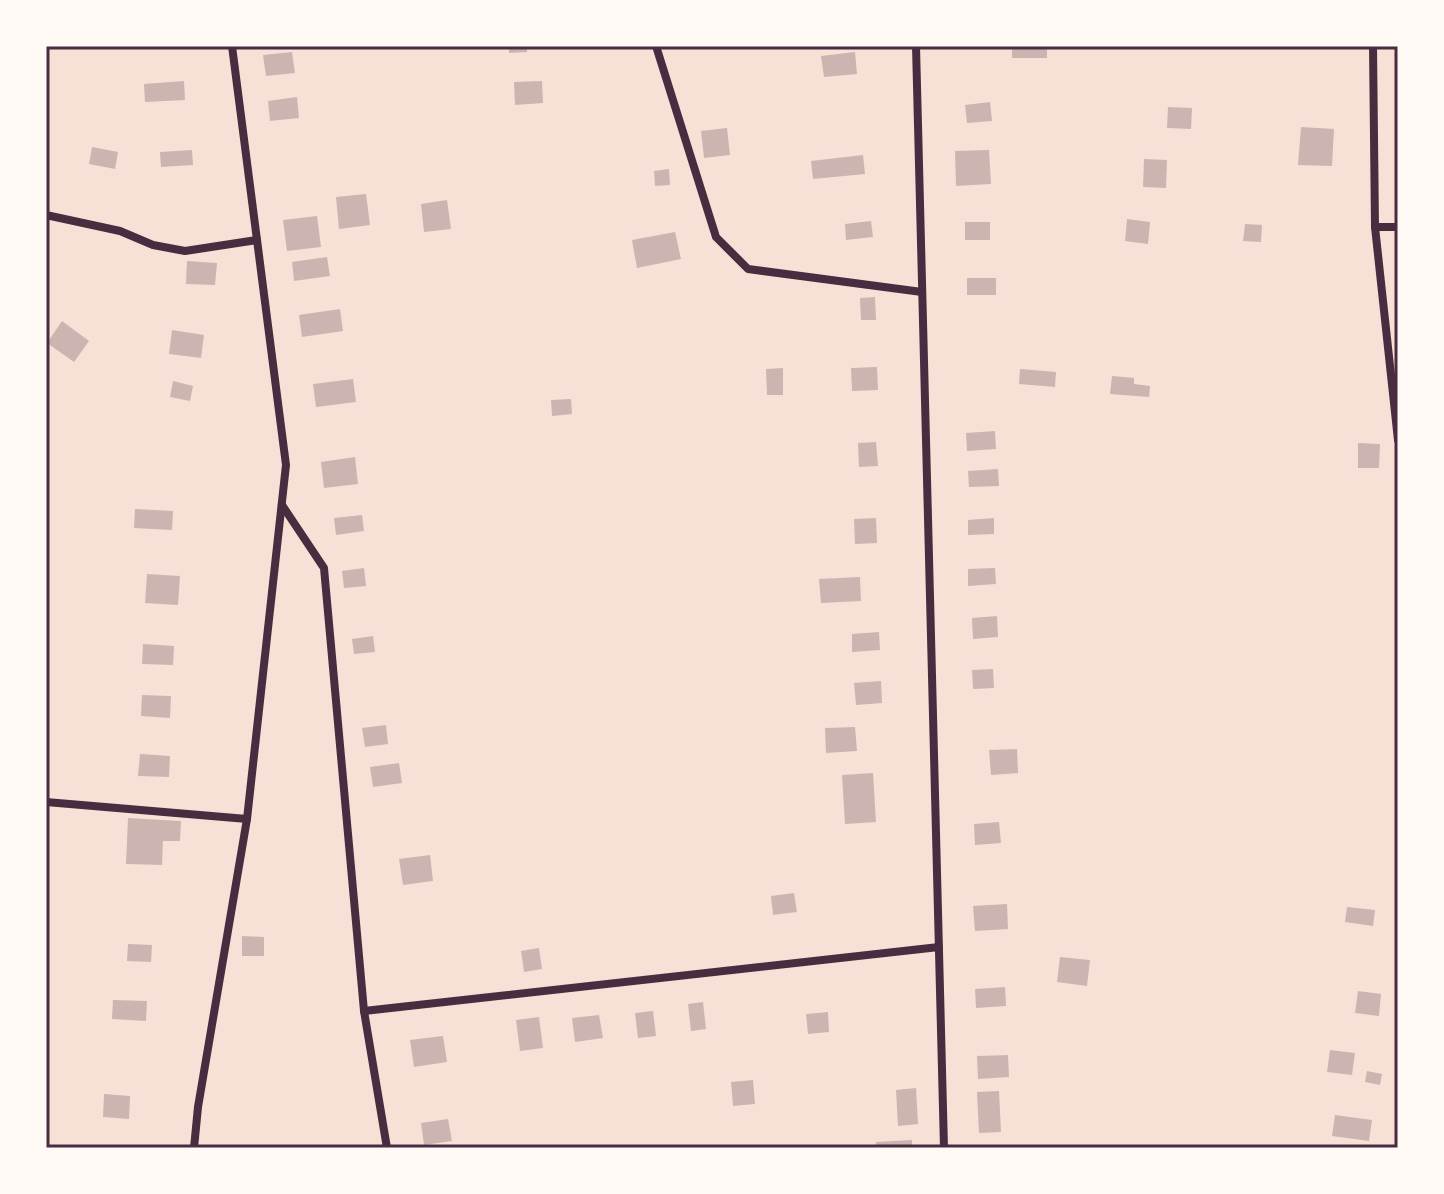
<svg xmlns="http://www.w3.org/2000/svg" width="1444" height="1194" font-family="Mulish,sans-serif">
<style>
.building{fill:#ccb4b1}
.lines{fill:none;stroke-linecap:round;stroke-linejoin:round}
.minor{stroke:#4a2c40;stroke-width:8}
.neatline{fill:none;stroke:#4a2c40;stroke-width:3}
</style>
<rect width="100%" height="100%" fill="#f7e1d7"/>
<!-- building -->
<g class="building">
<polygon points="509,46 527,46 527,52 509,53"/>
<rect x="1012" y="46" width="35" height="12"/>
<polygon points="292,52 295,73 266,76 263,55"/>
<polygon points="855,52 857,74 824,77 821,56"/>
<polygon points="184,81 185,100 145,102 144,84"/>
<polygon points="542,81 543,103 515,105 514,82"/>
<polygon points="297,97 299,118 270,121 268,101"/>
<polygon points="990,102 992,121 967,123 965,105"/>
<polygon points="1168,107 1192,108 1191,129 1167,128"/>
<polygon points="1301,127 1334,129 1332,166 1298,165"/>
<polygon points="727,128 730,155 704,158 701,131"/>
<polygon points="92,147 118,152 115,169 89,164"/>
<polygon points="192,150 193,165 161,167 160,152"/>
<polygon points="989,150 991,184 956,186 955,151"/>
<polygon points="863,155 865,174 813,179 811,161"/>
<polygon points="1144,159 1167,160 1166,188 1143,187"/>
<polygon points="669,169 670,185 655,186 654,171"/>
<polygon points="366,194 370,225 339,229 336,197"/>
<polygon points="447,200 451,229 424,232 421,204"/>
<polygon points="317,216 321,247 287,251 283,220"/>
<polygon points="1127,219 1150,222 1148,244 1125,241"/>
<polygon points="871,221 873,237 846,240 845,224"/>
<rect x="965" y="222" width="25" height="18"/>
<polygon points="1245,224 1262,225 1261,242 1243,241"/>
<polygon points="675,232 681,259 637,268 632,240"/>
<polygon points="327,257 330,276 294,281 292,262"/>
<polygon points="187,261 217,263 215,285 186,284"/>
<rect x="967" y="278" width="29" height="17"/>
<polygon points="875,297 876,320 861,320 860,298"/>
<polygon points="340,309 343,331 302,337 299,315"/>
<polygon points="62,321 89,341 74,362 47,343"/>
<polygon points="172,330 204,335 201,358 169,354"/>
<polygon points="877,367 878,390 852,391 851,368"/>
<polygon points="783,368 783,395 767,395 766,369"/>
<polygon points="1020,369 1056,372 1055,387 1019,384"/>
<polygon points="1112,376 1134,378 1134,384 1150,386 1149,397 1110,394"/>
<polygon points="353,379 356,402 316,407 313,384"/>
<polygon points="173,381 193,386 190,401 170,397"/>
<polygon points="571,399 572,414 552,416 551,400"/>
<polygon points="995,431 996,449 967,451 966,433"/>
<polygon points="876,442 878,466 859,467 858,443"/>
<polygon points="1358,443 1380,444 1379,468 1358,468"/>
<polygon points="355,457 358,484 324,488 321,462"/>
<polygon points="998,469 999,486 969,487 968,471"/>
<polygon points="135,509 173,511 172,530 134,528"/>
<polygon points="362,515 364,531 336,535 334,518"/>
<polygon points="876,518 877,543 855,544 854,519"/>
<polygon points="994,518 994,534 968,535 968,520"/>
<polygon points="364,568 366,586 344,588 342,571"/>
<polygon points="995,568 996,584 968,586 968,569"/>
<polygon points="147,574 180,576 178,605 145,603"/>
<polygon points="860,577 861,601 821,603 819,579"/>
<polygon points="997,616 998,637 973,639 972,618"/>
<polygon points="879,632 880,650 852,652 852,634"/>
<polygon points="373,636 375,652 354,654 352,639"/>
<polygon points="143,644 174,646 173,665 142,664"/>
<polygon points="993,669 994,688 973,689 972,670"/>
<polygon points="881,681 882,703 856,705 854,683"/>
<polygon points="142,695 171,696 170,718 141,716"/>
<polygon points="386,725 388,744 365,747 362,728"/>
<polygon points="855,727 857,751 826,753 825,728"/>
<polygon points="1017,749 1018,773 991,775 989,750"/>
<polygon points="140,754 170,756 169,777 138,776"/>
<polygon points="399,763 402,783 373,787 370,767"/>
<polygon points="873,773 876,822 845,824 842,775"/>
<polygon points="128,818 181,821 180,841 163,841 162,865 126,864"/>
<polygon points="999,822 1001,843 975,845 974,824"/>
<polygon points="430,855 433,881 403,885 399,859"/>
<polygon points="794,893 797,912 773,915 771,896"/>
<polygon points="1007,904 1008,929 975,931 973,906"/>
<polygon points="1347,907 1375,910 1373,926 1345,922"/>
<polygon points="242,936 264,937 264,956 242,956"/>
<polygon points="128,944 152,945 151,962 127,961"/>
<polygon points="539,948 542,969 524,972 521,951"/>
<polygon points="1060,957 1090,960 1087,986 1057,982"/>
<polygon points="1005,987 1006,1006 976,1008 975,989"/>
<polygon points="1358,991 1381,994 1379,1016 1355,1013"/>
<polygon points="113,1000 147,1001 146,1021 112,1019"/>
<polygon points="703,1002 706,1029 691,1031 688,1004"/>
<polygon points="653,1011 656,1036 638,1038 635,1013"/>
<polygon points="828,1012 829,1032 808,1034 806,1014"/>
<polygon points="599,1015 603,1038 575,1042 572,1018"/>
<polygon points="539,1017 543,1048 520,1051 516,1020"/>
<polygon points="443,1036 447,1062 414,1067 410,1040"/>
<polygon points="1330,1050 1355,1053 1352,1075 1327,1072"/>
<polygon points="1008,1055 1009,1077 978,1079 977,1056"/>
<polygon points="1367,1071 1382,1074 1380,1085 1365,1082"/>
<polygon points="753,1080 755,1104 733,1106 731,1082"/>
<polygon points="916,1088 918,1124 898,1126 896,1090"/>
<polygon points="999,1091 1001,1132 979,1133 977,1092"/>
<polygon points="104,1094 130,1096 129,1119 103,1117"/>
<polygon points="1335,1115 1372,1120 1369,1141 1332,1136"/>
<polygon points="448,1119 452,1141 424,1145 421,1123"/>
<polygon points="912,1140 912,1148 876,1148 876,1142"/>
</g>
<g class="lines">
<!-- minor -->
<g class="minor">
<polyline points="656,46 716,237 748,269 922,292"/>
<polyline points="916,46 944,1148"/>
<polyline points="1373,46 1375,227 1398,440"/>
<polyline points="46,215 120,231 153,245 185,251 257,240"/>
<polyline points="1375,227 1398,227"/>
<polyline points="282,505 324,568 364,1011 387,1148"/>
<polyline points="46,802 247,819"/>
<polyline points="364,1011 939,947"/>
<polyline points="194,1148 198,1107 247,819 286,465 232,46"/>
</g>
</g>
<!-- border -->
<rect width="1444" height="1194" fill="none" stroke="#fffaf5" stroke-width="96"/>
<rect x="48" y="48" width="1348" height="1098" class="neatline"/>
</svg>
